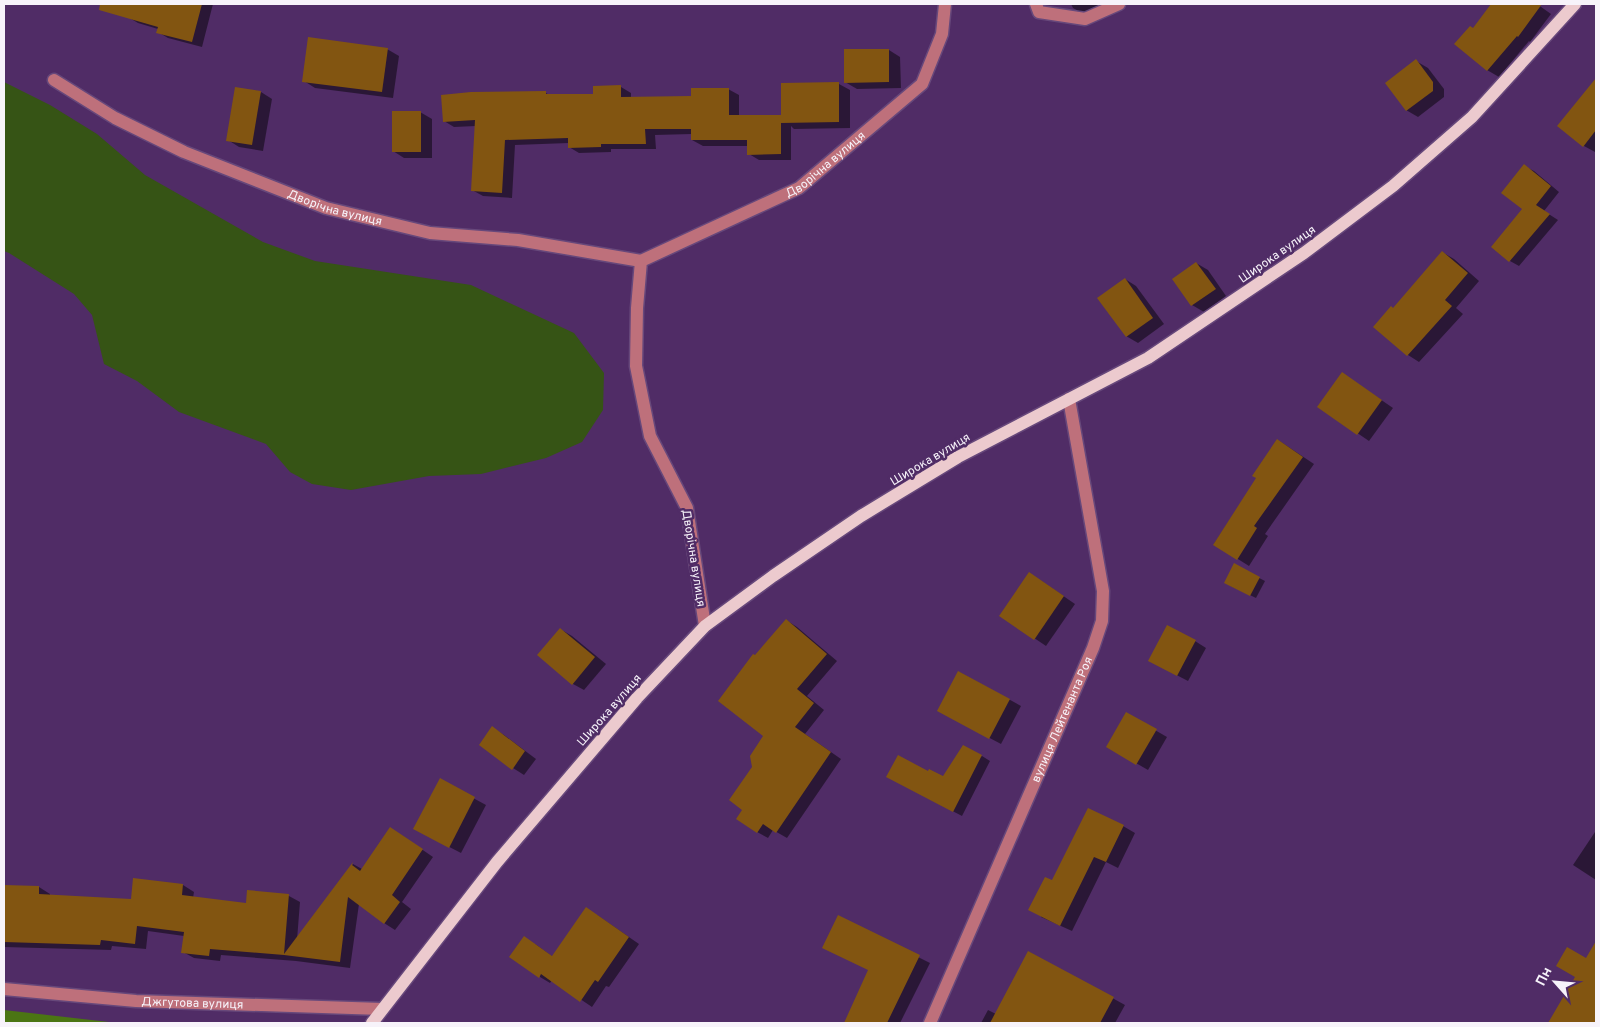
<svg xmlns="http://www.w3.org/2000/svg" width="1600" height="1027" font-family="Overpass,sans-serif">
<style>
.green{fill:#365415}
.forest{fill:#4b7514}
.shadow{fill:#0007}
.building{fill:#825511}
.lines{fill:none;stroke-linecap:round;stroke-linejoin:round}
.minor-casing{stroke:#67487b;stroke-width:15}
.major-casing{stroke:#67487b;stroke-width:15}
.minor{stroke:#be707b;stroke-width:12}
.major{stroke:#eccace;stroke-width:12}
.labels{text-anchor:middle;stroke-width:5;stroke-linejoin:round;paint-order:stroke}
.street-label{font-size:12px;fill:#f7f3fa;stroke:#502c66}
</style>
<rect width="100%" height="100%" fill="#502c66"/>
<!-- green -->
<polygon class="green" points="4,82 50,105 97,134 145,175 263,242 315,261 471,285 574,333 604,373 603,410 582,442 546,458 481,474 429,476 351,490 312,484 290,472 266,444 179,412 137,381 104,364 92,315 74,294 9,253 4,251"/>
<!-- forest -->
<polygon class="forest" points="4,1010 109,1022 116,1023 4,1023"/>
<!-- shadow -->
<g class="shadow">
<polygon points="132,4 213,4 202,47 168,38 158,32 158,29 138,23 128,17"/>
<polygon points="1071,4 1107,4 1084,14 1073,8"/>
<polygon points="1492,4 1537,4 1551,14 1530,42 1529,41 1499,77 1487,70 1473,29"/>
<polygon points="387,49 399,56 393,98 315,88 304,81"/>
<polygon points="889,50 900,57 901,88 857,89 845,82"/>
<polygon points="1416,61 1428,68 1444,89 1444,97 1418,117 1406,110"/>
<polygon points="839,84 850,90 850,128 794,129 791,126 791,160 759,160 749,154 749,146 703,146 692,140 692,134 655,135 656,149 611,149 611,152 579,153 569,147 569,143 515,145 512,198 483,196 472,190 476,126 454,127 444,121 546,93 551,96 595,96 621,87 631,93 631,98 692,98 728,89 739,95 739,116 780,116"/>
<polygon points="261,92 272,99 263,151 239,147 228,140"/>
<polygon points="1586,93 1596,98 1595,152 1584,146"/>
<polygon points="420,112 432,119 432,158 404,158 393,151"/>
<polygon points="1524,166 1534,171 1559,192 1544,211 1558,220 1519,266 1510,261 1524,209"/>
<polygon points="1442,252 1454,259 1479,281 1456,308 1463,314 1419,362 1408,355 1394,309"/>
<polygon points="1196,263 1208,270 1226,296 1204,312 1192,305 1174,279"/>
<polygon points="1125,279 1136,286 1164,324 1138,343 1126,336"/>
<polygon points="1342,373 1393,408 1369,441 1319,407"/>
<polygon points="1278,440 1314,464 1265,534 1268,536 1249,566 1214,544 1257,478"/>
<polygon points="1234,565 1265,581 1256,598 1231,586"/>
<polygon points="1040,580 1075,604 1046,646 1000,615"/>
<polygon points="786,620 797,627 837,661 807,696 824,710 805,734 841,759 787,838 773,830 768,838 757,832 744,809 753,767 765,736 756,657"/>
<polygon points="560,629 572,636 606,664 584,690 573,684"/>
<polygon points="1195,641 1206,648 1188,681 1161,667"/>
<polygon points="959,672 1021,706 1001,744 950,717"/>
<polygon points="1127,714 1167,737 1148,770 1108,747"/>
<polygon points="493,728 504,735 536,759 524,775 513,768"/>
<polygon points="982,756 990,761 962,816 897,782 929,773 943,778"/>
<polygon points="440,780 486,805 461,853 426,835"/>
<polygon points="1123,826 1135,833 1118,868 1106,862 1072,931 1041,917 1052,882"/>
<polygon points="1595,832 1596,833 1596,880 1573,865"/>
<polygon points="401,835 433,857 402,902 411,909 395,930 384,923 359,904 350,968 296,961 221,955 220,961 194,958 183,952 184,936 148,931 146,949 112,946 111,950 4,947 4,886 39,887 50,894 50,896 132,900 183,885 194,892 193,898 247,904 248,892 289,896 300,902 297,940 353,864 362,869"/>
<polygon points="597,915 639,944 609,987 606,986 592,1007 552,980 550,983 540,977 535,944 553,957"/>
<polygon points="838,917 930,963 900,1023 845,1023 869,971"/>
<polygon points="1029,952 1125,1005 1115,1023 1101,1023 1048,995 1033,1023 981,1023 988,1010 996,1014"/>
<polygon points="1596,961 1596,1023 1551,1023 1577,976 1594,964"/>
</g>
<!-- building -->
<g class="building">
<polygon points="100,4 202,4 192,42 156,33 158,27 99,10"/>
<polygon points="1491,4 1542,4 1518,37 1517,36 1487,71 1454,44 1470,26 1473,28"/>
<polygon points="308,37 388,48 382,92 302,82"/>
<polygon points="844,49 889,49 889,82 844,83"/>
<polygon points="1416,59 1433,82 1433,91 1406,111 1385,83"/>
<polygon points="1596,78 1596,130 1583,147 1557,126"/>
<polygon points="839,82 839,122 781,123 781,83"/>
<polygon points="621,85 621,97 691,96 691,88 729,88 729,115 781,115 781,154 747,155 747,140 691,140 691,129 645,129 646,144 601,144 601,147 568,148 568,138 505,140 502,193 471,191 475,120 443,122 441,95 471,92 546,91 546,94 593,94 593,86"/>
<polygon points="235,87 261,91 252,145 226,141"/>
<rect x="392" y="111" width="29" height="41"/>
<polygon points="1524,164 1551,186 1536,205 1550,214 1509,262 1491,247 1522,209 1501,193"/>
<polygon points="1442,251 1468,273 1445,300 1452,306 1407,356 1373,327 1391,306 1393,308"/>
<polygon points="1196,262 1216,289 1191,306 1172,279"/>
<polygon points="1125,278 1153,318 1126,337 1097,298"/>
<polygon points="1342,372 1382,400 1357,435 1317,407"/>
<polygon points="1277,439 1303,457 1254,526 1257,528 1237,560 1213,545 1256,478 1252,476"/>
<polygon points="1234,563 1260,577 1250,596 1224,583"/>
<polygon points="1029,572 1064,596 1034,640 999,616"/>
<polygon points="786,619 827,654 797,689 814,703 795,727 831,752 776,833 763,824 757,833 736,819 742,810 729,800 752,767 750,756 763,736 718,701 753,654 755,655"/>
<polygon points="1167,625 1196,640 1177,676 1148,661"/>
<polygon points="560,628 595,657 572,685 537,655"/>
<polygon points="958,671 1010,699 989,739 937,711"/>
<polygon points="1126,712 1157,729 1136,765 1106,747"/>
<polygon points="492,726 525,751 512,770 479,745"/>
<polygon points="963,745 982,755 953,812 886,777 898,755 928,771 929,769 943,776"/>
<polygon points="440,778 475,797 449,848 413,829"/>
<polygon points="1088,808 1124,825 1106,862 1094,857 1060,926 1028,910 1045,877 1052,880"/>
<polygon points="390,827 423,849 392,895 400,902 384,924 348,897 340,962 284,955 210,949 209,956 181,953 184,932 137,926 135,944 101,940 100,945 4,942 4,885 39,886 39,894 131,899 133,878 183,884 182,895 246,903 247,890 289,894 284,954 353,862 352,865 360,871"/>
<polygon points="586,907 629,937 598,982 595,980 580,1002 541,974 539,978 509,957 524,936 552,956"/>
<polygon points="838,915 920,955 887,1023 844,1023 868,970 822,948"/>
<polygon points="1596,941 1596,1023 1548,1023 1575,977 1556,966 1567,947 1586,958"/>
<polygon points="1028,951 1114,997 1100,1023 990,1023"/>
</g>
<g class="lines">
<defs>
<g id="minor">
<polyline points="1036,4 1039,12 1085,19 1119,4"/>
<path id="s1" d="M54,80L115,118L184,152L326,208L430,233L518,240L641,261"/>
<path id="s2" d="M705,626L687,508L650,436L636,366L637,308L641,261L799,188L922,84L942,34L945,4"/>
<path id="s3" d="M4,989L136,1001L382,1009"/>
<path id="s4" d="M930,1023L1093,648L1102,621L1103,591L1069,399"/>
</g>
<polyline id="major" points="372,1023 497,862 637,698 705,626 773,576 861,516 958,457 1148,358 1304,253 1393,186 1472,117 1575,4"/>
</defs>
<!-- minor casing -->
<use href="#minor" class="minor-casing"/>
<!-- major casing -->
<use href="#major" class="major-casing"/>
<!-- minor -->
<use href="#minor" class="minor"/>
<!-- major -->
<use href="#major" class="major"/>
</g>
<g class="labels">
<!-- street labels -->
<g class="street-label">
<text dy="4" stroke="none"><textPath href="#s2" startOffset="586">Дворічна вулиця</textPath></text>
<text dy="4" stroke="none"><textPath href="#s1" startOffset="310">Дворічна вулиця</textPath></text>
<text transform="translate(1277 254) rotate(-35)" y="4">Широка вулиця</text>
<text transform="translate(930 459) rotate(-31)" y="4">Широка вулиця</text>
<text transform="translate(694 558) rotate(81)" y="4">Дворічна вулиця</text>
<text transform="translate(609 710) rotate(-49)" y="4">Широка вулиця</text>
<text dy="4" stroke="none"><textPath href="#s4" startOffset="331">вулиця Лейтенанта Роя</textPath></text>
<text dy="4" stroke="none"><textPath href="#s3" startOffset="189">Джгутова вулиця</textPath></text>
</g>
</g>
<!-- border -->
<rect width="1600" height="1027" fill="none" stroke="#f7f3fa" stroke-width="10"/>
<!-- north arrow -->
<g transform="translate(1555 982) rotate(297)" stroke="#502c66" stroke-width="4" paint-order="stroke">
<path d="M0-4L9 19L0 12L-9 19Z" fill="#f7f3fa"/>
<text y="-8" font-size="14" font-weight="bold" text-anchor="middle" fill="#f7f3fa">Пн</text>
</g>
</svg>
